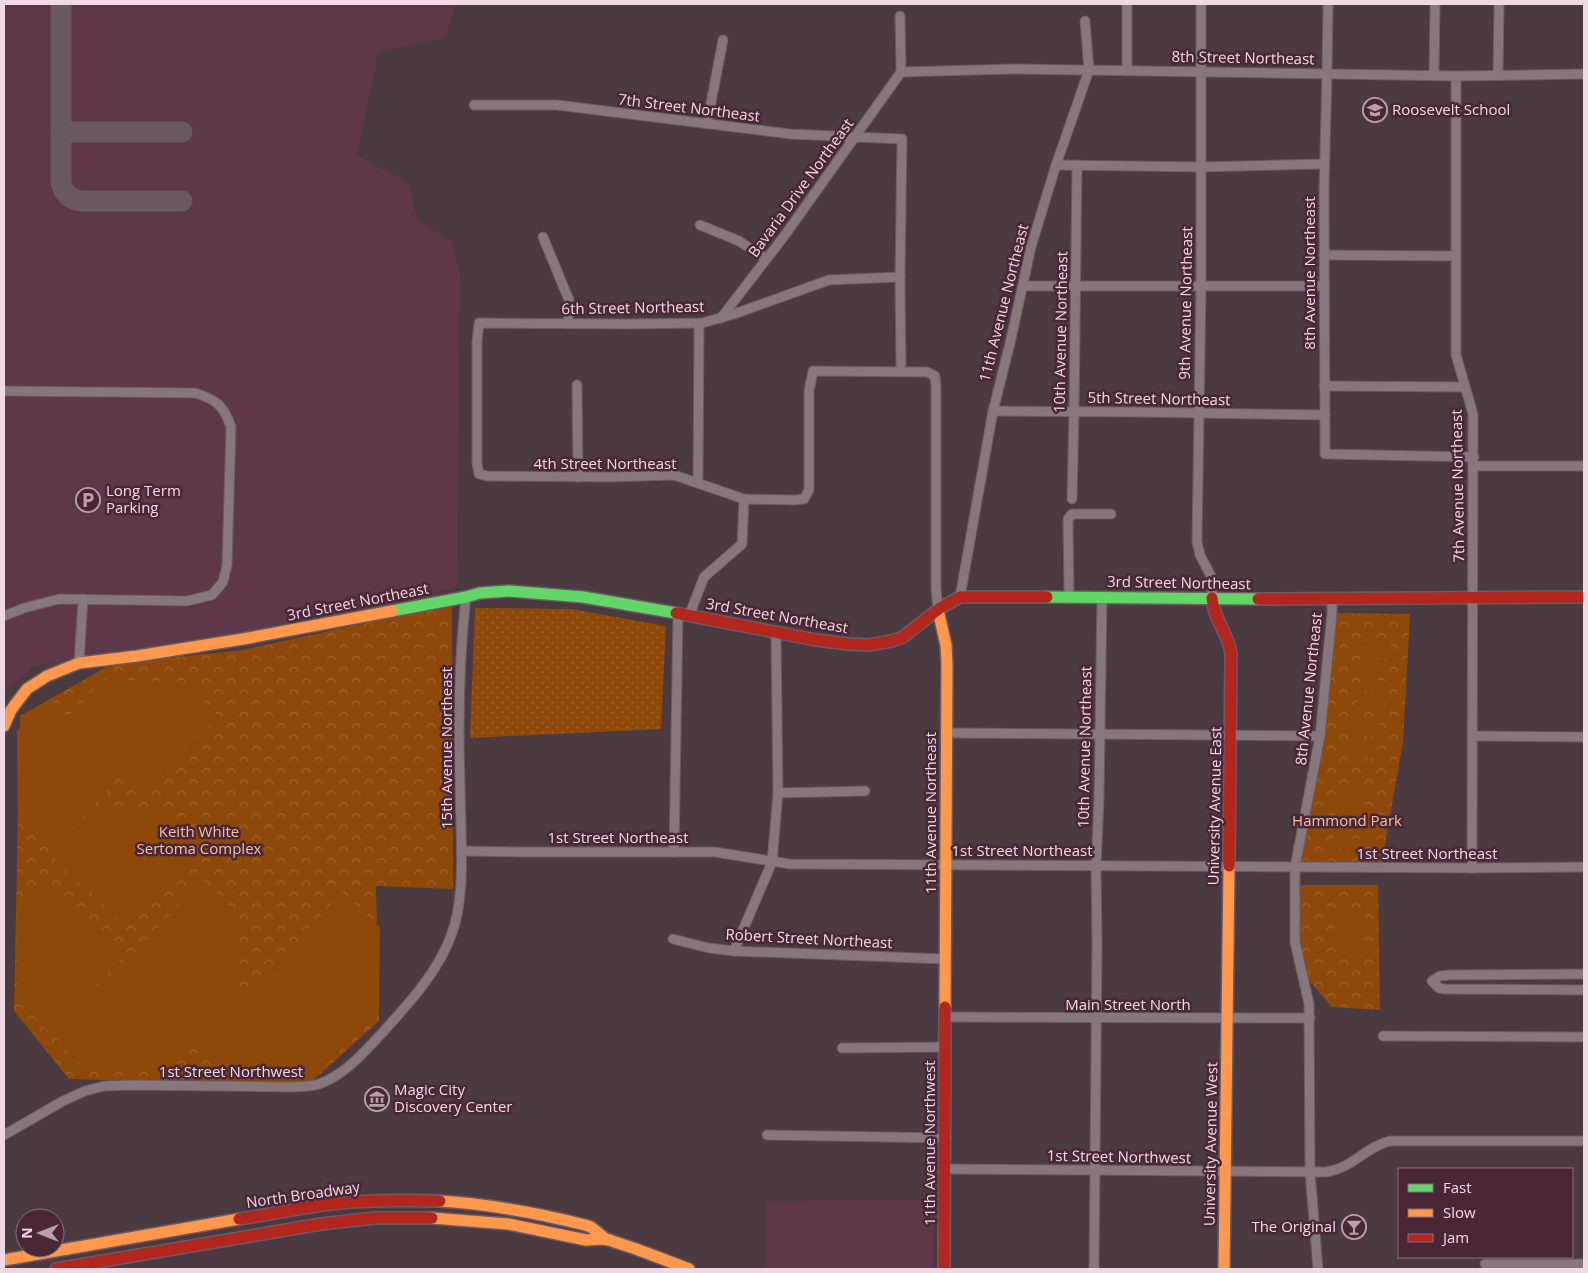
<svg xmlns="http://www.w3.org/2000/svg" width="1588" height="1273" font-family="'Open Sans',sans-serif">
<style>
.built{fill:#5e3748}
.grass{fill:url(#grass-dots)}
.park{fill:url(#park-crowns)}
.garden{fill:#8e4809}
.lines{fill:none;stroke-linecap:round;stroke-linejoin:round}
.taxiway{stroke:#68585f;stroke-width:21}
.street-casing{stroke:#6b5a60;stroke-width:11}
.fast-casing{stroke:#6b5a60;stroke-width:14}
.slow-casing{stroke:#6b5a60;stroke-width:14}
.jam-casing{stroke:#6b5a60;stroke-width:14}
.street{stroke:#87777d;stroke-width:9}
.fast{stroke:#63d668;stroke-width:11}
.slow{stroke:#ff974d;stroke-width:11}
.jam{stroke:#b3261e;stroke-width:11}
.labels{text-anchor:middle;stroke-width:5;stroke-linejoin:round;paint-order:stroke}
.street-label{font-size:15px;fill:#f0d9e2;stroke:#492736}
.poi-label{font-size:15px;fill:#f0d9e2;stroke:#492736;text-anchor:start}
.park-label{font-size:15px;fill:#f5c09f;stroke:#492736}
</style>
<defs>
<pattern id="grass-dots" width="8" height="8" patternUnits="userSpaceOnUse" patternTransform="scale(1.25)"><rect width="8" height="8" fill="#8e4809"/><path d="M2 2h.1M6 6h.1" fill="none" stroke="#9e622d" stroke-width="1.8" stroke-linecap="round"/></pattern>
<pattern id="park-crowns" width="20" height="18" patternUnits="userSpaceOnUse" patternTransform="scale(1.25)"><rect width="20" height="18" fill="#8e4809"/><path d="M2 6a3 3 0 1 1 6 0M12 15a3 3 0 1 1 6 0" fill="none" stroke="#9e622d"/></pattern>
</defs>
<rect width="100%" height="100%" fill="#4c3a41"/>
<!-- built -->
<g class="built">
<polygon points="4,4 456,4 446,38 379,51 357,155 409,183 417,220 452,242 460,274 457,587 263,629 34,666 8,689 4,698"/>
<polygon points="933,1200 933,1269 766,1269 766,1201"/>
</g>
<!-- grass -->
<polygon class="grass" points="475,608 571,609 666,626 661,729 470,738"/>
<!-- park -->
<g class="park">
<polygon points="452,604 453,889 376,886 379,1021 307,1086 69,1079 14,1011 20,716 112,664 243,650"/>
<polygon points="1332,613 1410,614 1403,742 1381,867 1295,867 1320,736"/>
<polygon points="1301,885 1378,885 1380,1010 1332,1007 1304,975 1298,930"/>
</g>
<!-- garden -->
<g class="garden">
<polygon points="1366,642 1394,647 1392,660 1364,655"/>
<polygon points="1364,660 1391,664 1389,677 1361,673"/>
<polygon points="1361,677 1388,682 1386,695 1358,690"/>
<polygon points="104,679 189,682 218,717 143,788 68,717"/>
<polygon points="1358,695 1385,699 1383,712 1356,708"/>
<polygon points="50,699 122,774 52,850 18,815 17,731"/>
<polygon points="1353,720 1381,725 1379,738 1351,733"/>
<polygon points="1350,741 1378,746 1375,759 1348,754"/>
<polygon points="1343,783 1370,787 1368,800 1341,795"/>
<polygon points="1340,800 1367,805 1365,817 1338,813"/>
<polygon points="94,811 159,811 202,856 127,927 52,856"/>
<polygon points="1337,817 1364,822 1362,835 1335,830"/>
<polygon points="1334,835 1361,840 1359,852 1332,848"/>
<polygon points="202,880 240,915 239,1000 205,1030 132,956"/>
<polygon points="50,883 121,958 51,1034 17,1000 17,915"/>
<polygon points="342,892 380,927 379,1012 346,1042 312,1081 227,1081 196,1047 270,974 334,1031 273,968"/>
<rect x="1335" y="913" width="30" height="18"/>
<rect x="1335" y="936" width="30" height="19"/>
<polygon points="126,961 203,1030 168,1068 83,1068 53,1034"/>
</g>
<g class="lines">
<!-- taxiway -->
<g class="taxiway">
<path d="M61,4V183C65,195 70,199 81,201H182"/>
<polyline points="61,132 182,132"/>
</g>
<defs>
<g id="street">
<polyline points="1201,4 1201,286 1197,542 1200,555 1212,578 1212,598"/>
<polyline points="1328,4 1327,73 1324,190 1325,454 1474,457"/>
<polyline points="900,16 901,72"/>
<polyline points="1127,70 1127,4"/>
<polyline points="901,72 1013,69 1456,76 1584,74"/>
<polyline points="1434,75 1435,4"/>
<polyline points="1498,75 1499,4"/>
<polyline points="1456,76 1456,355 1473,414 1472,868"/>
<polyline points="474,105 557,105 790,134 902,139 900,277 901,371"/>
<polyline points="707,124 723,40"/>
<polyline points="1056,165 1202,167 1324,164"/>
<polyline points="700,225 739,241 766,259"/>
<polyline points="543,237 569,300 568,324"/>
<polyline points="1324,255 1456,256"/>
<polyline points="900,277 829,280 734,314 702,323 629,324 479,323 477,342 477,463 479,474 487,476 614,477 674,475 744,499 795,500 804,499 809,490 809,391 813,371 927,372 935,376 936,387 936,588 938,610"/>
<polyline points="1023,286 1324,286"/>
<polyline points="721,318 785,235 901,72"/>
<polyline points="577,385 578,477"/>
<polyline points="1324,386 1465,387"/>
<path d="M4,391L195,393C216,399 224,406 231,427L227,565L223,582L212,595L187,601L59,599L24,608L4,616"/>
<polyline points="993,411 1135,412 1325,415"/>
<polyline points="1473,466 1584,466"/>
<polyline points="698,483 699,323"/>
<polyline points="1072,499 1074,412 1077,165"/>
<polyline points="1069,596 1068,519 1072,514 1111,514"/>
<polyline points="960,597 993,411 1011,339 1031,247 1056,165 1089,70 1085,21"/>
<polyline points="689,616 704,577 742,544 744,499"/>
<polyline points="79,663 83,599"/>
<polyline points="946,733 1320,736"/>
<polyline points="1473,736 1584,737"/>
<polyline points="778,793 865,791"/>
<polyline points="461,851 518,852 715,852 790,864 1472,868 1584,867"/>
<polyline points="674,852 678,614"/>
<polyline points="673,939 709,948 734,951 945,959"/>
<polyline points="734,951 772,862 778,793 776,634"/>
<polyline points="1584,974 1449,975 1440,976 1432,981 1439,988 1445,989 1584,990"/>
<polyline points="945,1017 1310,1018"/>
<polyline points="1383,1036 1584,1037"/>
<polyline points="842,1048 946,1047"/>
<path d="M4,1135L63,1101L85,1091L104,1086L131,1085L292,1087C301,1086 311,1087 319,1084C345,1075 364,1052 383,1032C409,1003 439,971 452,933C467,892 460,827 460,783C458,721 459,658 466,597"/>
<polyline points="767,1135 946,1138"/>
<path d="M945,1169L1326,1172C1353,1168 1365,1147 1390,1141H1584"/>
<polyline points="1485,1264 1584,1264"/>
<polyline points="1094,1269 1097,943 1096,865 1099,798 1102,597"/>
<polyline points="1318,1269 1310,1172 1309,1004 1295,942 1295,867 1320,736 1332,613 1332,599"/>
</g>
<g id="fast">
<polyline points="1047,597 1258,599"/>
<polyline points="392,611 466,597 480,593 509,591 583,597 676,613"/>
</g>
<g id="slow">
<polyline points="938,610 946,645 947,665 945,1007"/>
<polyline points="4,726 11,710 27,689 47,676 79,663 137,656 243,639 392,611"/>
<path d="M440,1201C489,1204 537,1213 585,1225L591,1227L606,1239L636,1249L689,1269"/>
<polyline points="432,1218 508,1224 586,1240 601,1239 610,1240"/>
<polyline points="4,1260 239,1219"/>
<polyline points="1224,1269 1229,866"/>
</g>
<g id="jam">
<path d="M1212,598C1214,621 1229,634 1231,654L1229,866"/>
<polyline points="1258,599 1584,597"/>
<polyline points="676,613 816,640 848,644 869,645 892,641 903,637 940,608 960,597 1047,597"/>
<path d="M239,1219C265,1215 290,1210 316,1206C356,1200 398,1200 440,1201"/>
<polyline points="56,1269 321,1224 375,1218 432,1218"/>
<polyline points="944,1269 945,1007"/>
</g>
</defs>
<!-- street casing -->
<use href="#street" class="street-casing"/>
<!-- fast casing -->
<use href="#fast" class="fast-casing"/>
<!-- slow casing -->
<use href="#slow" class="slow-casing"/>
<!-- jam casing -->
<use href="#jam" class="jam-casing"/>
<!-- street -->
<use href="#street" class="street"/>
<!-- fast -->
<use href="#fast" class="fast"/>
<!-- slow -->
<use href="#slow" class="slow"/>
<!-- jam -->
<use href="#jam" class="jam"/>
</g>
<!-- icons -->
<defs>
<symbol id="school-ring" viewBox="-11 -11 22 22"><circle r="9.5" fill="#492736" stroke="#b7a1aa" stroke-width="1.5"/><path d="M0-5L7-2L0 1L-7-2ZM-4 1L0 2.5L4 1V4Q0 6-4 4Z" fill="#b7a1aa"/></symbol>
<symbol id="parking-ring" viewBox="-11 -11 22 22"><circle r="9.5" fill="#492736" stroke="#b7a1aa" stroke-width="1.5"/><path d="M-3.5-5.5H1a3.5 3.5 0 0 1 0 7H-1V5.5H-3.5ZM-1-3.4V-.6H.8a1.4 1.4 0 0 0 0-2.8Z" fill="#b7a1aa"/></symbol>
<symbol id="museum-ring" viewBox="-11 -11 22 22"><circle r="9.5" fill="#492736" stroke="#b7a1aa" stroke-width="1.5"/><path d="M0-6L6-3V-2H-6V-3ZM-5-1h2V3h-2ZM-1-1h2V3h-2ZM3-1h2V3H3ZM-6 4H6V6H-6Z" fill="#b7a1aa"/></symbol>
<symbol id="bar-ring" viewBox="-11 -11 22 22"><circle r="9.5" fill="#492736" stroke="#b7a1aa" stroke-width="1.5"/><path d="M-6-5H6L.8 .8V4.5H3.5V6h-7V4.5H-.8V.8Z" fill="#b7a1aa"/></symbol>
</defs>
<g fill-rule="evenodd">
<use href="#school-ring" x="1361" y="96" width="28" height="28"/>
<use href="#parking-ring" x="74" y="486" width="28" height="28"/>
<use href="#museum-ring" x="363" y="1085" width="28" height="28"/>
<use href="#bar-ring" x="1340" y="1213" width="28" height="28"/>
</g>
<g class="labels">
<!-- street labels -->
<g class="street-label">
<text transform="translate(1243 58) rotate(1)" y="5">8th Street Northeast</text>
<text transform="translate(689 108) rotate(7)" y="5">7th Street Northeast</text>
<text transform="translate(801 188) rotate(-54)" y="5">Bavaria Drive Northeast</text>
<text transform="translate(1310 273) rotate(-90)" y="5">8th Avenue Northeast</text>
<text transform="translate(1004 303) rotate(-76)" y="5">11th Avenue Northeast</text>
<text transform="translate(1186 303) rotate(-89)" y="5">9th Avenue Northeast</text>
<text transform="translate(633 308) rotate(-1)" y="5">6th Street Northeast</text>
<text transform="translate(1061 332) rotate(-89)" y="5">10th Avenue Northeast</text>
<text transform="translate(1159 399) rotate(1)" y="5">5th Street Northeast</text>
<text x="605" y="469">4th Street Northeast</text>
<text transform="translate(1458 486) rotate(-91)" y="5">7th Avenue Northeast</text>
<text transform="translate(1179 583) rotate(1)" y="5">3rd Street Northeast</text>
<text transform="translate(358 602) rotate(-11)" y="5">3rd Street Northeast</text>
<text transform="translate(777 616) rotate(10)" y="5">3rd Street Northeast</text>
<text transform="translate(1309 689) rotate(-84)" y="5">8th Avenue Northeast</text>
<text transform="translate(1085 747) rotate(-89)" y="5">10th Avenue Northeast</text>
<text transform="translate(447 748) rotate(-90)" y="5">15th Avenue Northeast</text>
<text transform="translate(1215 806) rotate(-89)" y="5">University Avenue East</text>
<text transform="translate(931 813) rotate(-90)" y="5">11th Avenue Northeast</text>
<text x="618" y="843">1st Street Northeast</text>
<text x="1022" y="856">1st Street Northeast</text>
<text x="1427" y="859">1st Street Northeast</text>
<text transform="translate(809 939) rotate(3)" y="5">Robert Street Northeast</text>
<text x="1128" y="1010">Main Street North</text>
<text x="231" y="1077">1st Street Northwest</text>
<text transform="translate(930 1143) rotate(-90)" y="5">11th Avenue Northwest</text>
<text transform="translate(1211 1144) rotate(-89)" y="5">University Avenue West</text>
<text transform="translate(1119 1157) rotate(1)" y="5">1st Street Northwest</text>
<text transform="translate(303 1195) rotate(-8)" y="5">North Broadway</text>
</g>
<!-- poi labels -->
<g class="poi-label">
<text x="1392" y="115">Roosevelt School</text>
<text x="106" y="496">Long Term<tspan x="106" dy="17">Parking</tspan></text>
<text x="394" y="1095">Magic City<tspan x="394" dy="17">Discovery Center</tspan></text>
<text x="1336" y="1232" text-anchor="end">The Original</text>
</g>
<!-- park labels -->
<g class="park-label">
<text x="1347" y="826">Hammond Park</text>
<text x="199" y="837">Keith White<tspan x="199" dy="17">Sertoma Complex</tspan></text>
</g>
</g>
<!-- border -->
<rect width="1588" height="1273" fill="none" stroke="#f0d9e2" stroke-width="10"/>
<!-- legend -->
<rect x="1398" y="1168" width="175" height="90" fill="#492736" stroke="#8c6e7b"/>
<rect x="1408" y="1184" width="25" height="8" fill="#63d668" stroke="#8c6e7b"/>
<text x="1443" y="1193" font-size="15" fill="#f0d9e2">Fast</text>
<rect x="1408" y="1209" width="25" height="8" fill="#ff974d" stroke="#8c6e7b"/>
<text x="1443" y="1218" font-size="15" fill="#f0d9e2">Slow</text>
<rect x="1408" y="1234" width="25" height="8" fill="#b3261e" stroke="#8c6e7b"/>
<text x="1443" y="1243" font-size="15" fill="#f0d9e2">Jam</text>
<!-- north arrow -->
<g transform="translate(40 1233) rotate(270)"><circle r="24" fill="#492736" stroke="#8c6e7b"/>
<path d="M0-4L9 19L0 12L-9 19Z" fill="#b7a1aa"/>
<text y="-8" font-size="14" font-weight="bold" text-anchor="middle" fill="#f0d9e2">N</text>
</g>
</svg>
